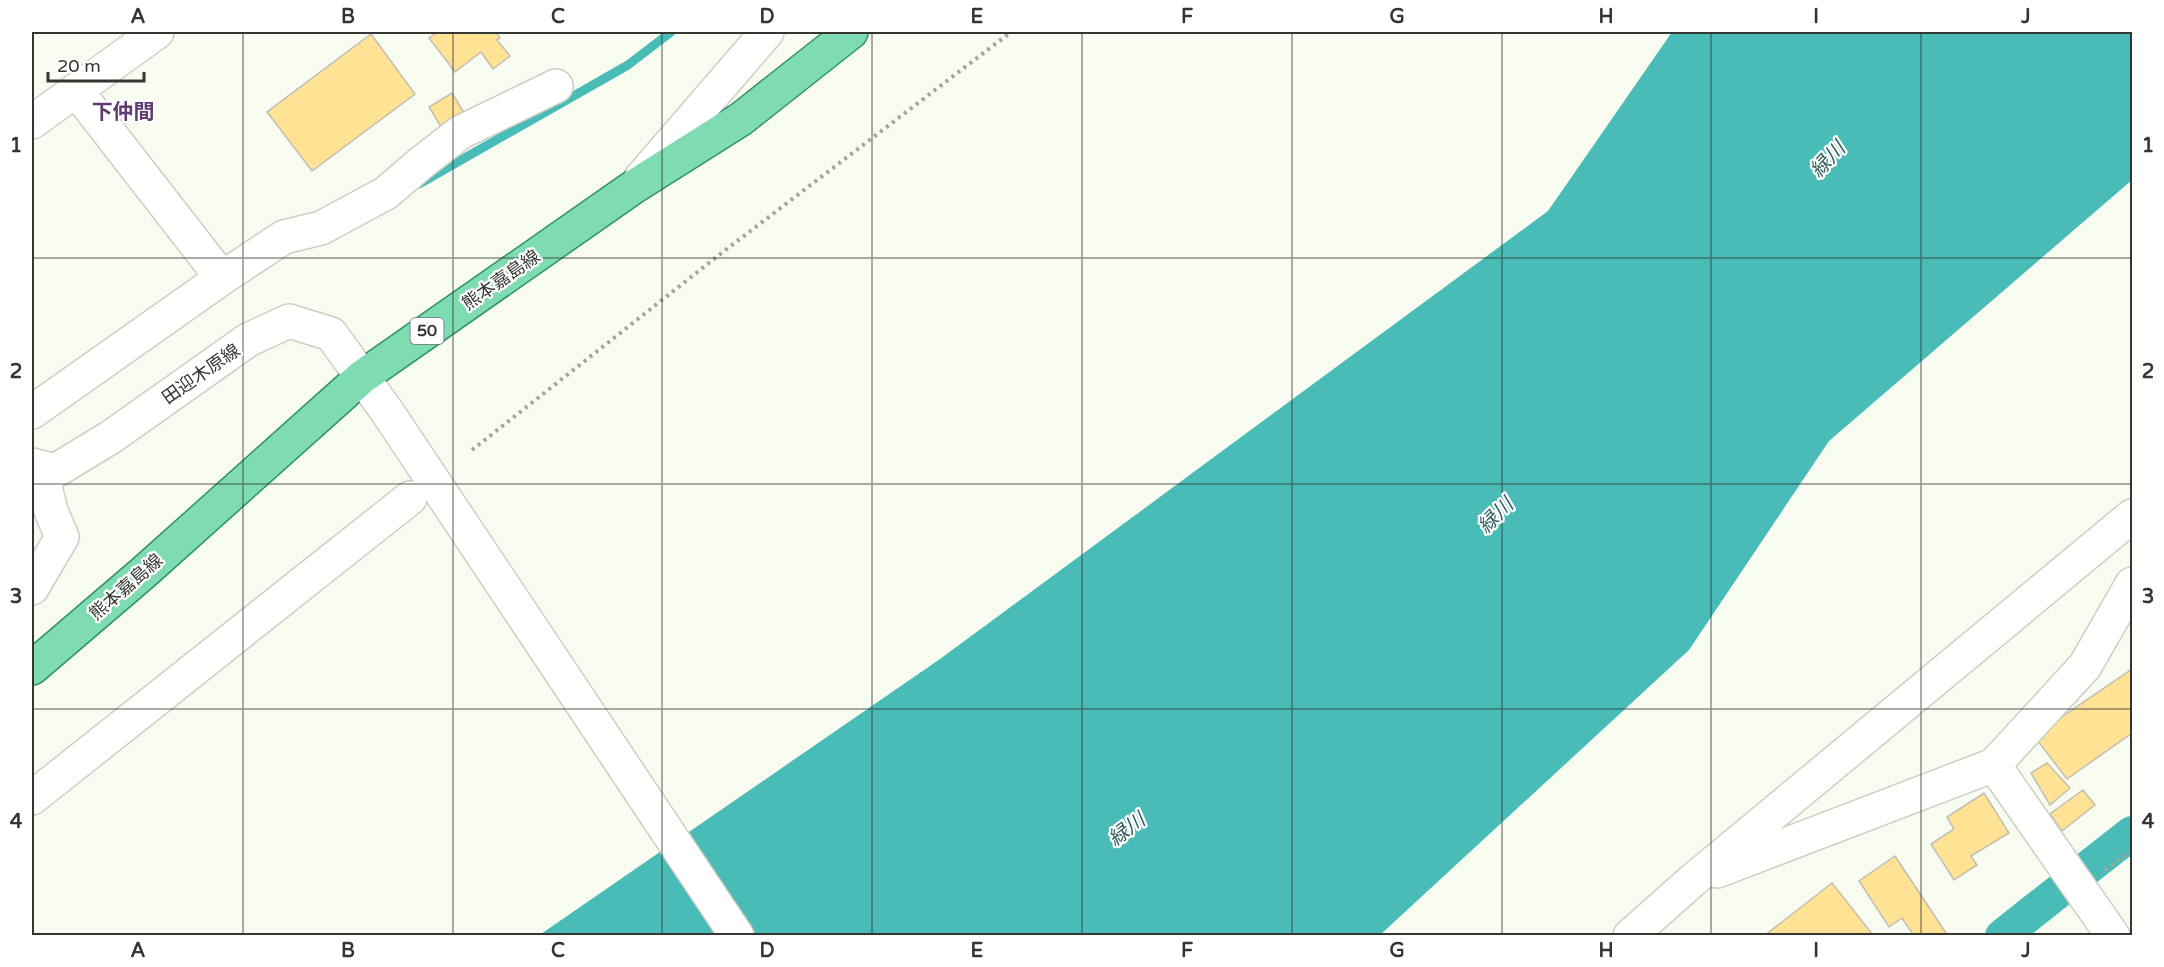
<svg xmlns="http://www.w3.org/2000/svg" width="2164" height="967" font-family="'Varela Round','Noto Sans JP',sans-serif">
<rect width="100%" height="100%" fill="#f8fcf0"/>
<path fill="#4abcb7" d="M1672,32H2132V180L1829,441L1689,650L1380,935L538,936L940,659L1548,211Z"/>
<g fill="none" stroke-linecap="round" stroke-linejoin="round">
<path stroke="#4abcb7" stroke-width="9" d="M419,184L628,65L671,32"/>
<path stroke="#4abcb7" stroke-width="34" d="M2081,873L2132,833
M2002,936L2059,891"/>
</g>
<path fill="#ffe294" stroke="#c1bdb2" stroke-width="1.5" d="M438,32H496L500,38L497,40L510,56L493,69L481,52L455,72L429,38Z
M371,34L415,94L312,171L267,112Z
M452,93L469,121L446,135L429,107Z
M2132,669V733L2067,779L2034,736Z
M2047,763L2070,788L2050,805L2031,773Z
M2083,790L2095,805L2062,831L2050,814Z
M1984,793L2009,833L1971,856L1977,865L1954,880L1931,844L1954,829L1947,817Z
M1895,856L1948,936H1914L1902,918L1889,927L1859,881Z
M1832,883L1873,935L1764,936Z"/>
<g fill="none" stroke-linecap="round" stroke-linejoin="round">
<g stroke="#cbd0c4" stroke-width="36">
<path id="street" d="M32,122L157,32
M641,178L767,32
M222,278L284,237L321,228L386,193L421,163L461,132L556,86
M32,412L222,278L76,90
M32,798L410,498
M1717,871L1994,765
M1630,936L1693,880L2132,516
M2113,936L1994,765L2085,666L2132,584"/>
</g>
<g stroke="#cbd0c4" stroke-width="36">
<path id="secondary" d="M32,465L55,471L111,437L248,340L289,321L331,334L386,410L737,936
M32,588L62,537L51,511L40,467"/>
</g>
<g stroke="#2e9262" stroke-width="36">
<path id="primary" d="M32,668L143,573L362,377L635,186L741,119L851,32"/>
</g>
<path stroke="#a1a49b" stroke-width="4" stroke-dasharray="3 4.5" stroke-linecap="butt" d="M472,450L719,255L1011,32
M2105,870L2132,850"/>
<use href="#street" stroke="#fff" stroke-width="33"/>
<use href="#secondary" stroke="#fff" stroke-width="33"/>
<use href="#primary" stroke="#7fdbb1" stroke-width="33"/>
</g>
<path fill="none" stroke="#343631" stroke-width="1.5" stroke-opacity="0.55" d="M243,32V936M453,32V936M662,32V936M872,32V936M1082,32V936M1292,32V936M1502,32V936M1711,32V936M1921,32V936M32,258H2132M32,484H2132M32,709H2132"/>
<g text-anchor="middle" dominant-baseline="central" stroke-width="4.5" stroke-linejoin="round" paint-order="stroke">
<rect fill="#fff" stroke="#71726f" stroke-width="1.5" x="410.5" y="318" width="33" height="26" rx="4.5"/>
<g font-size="16" font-weight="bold" fill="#343631">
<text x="427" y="331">50</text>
</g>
<g font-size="18" fill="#343631" stroke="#fff">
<text transform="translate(501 280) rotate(-35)">熊本嘉島線</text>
<text transform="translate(201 374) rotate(-35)">田迎木原線</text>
<text transform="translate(126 587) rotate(-41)">熊本嘉島線</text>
</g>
<g font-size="20" font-style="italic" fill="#2e5e5c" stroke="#fff">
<text transform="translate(1828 160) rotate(-47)">緑川</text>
<text transform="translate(1496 516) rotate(-45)">緑川</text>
<text transform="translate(1127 830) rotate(-37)">緑川</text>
</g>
<g font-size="21" font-weight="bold" fill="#623b73" stroke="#fff">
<text x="123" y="112">下仲間</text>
</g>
</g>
<rect width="2164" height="967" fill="none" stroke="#ffffff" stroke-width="66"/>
<path d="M48 72v9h96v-9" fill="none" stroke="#343631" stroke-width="3"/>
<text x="57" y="72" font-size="18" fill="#343631" stroke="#ffffff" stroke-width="4.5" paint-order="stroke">20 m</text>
<rect x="33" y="33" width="2098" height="901" fill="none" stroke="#343631" stroke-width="2"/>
<g font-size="20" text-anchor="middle" font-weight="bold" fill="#343631">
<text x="138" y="23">A</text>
<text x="348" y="23">B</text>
<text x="558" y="23">C</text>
<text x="767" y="23">D</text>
<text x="977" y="23">E</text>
<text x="1187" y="23">F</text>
<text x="1397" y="23">G</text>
<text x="1606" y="23">H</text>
<text x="1816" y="23">I</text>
<text x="2026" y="23">J</text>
<text x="16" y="152">1</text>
<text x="2148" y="152">1</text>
<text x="16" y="378">2</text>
<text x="2148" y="378">2</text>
<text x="16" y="603">3</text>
<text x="2148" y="603">3</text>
<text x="16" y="828">4</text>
<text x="2148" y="828">4</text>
<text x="138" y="957">A</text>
<text x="348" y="957">B</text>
<text x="558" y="957">C</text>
<text x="767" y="957">D</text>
<text x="977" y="957">E</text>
<text x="1187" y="957">F</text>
<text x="1397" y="957">G</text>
<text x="1606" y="957">H</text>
<text x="1816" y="957">I</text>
<text x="2026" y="957">J</text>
</g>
</svg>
